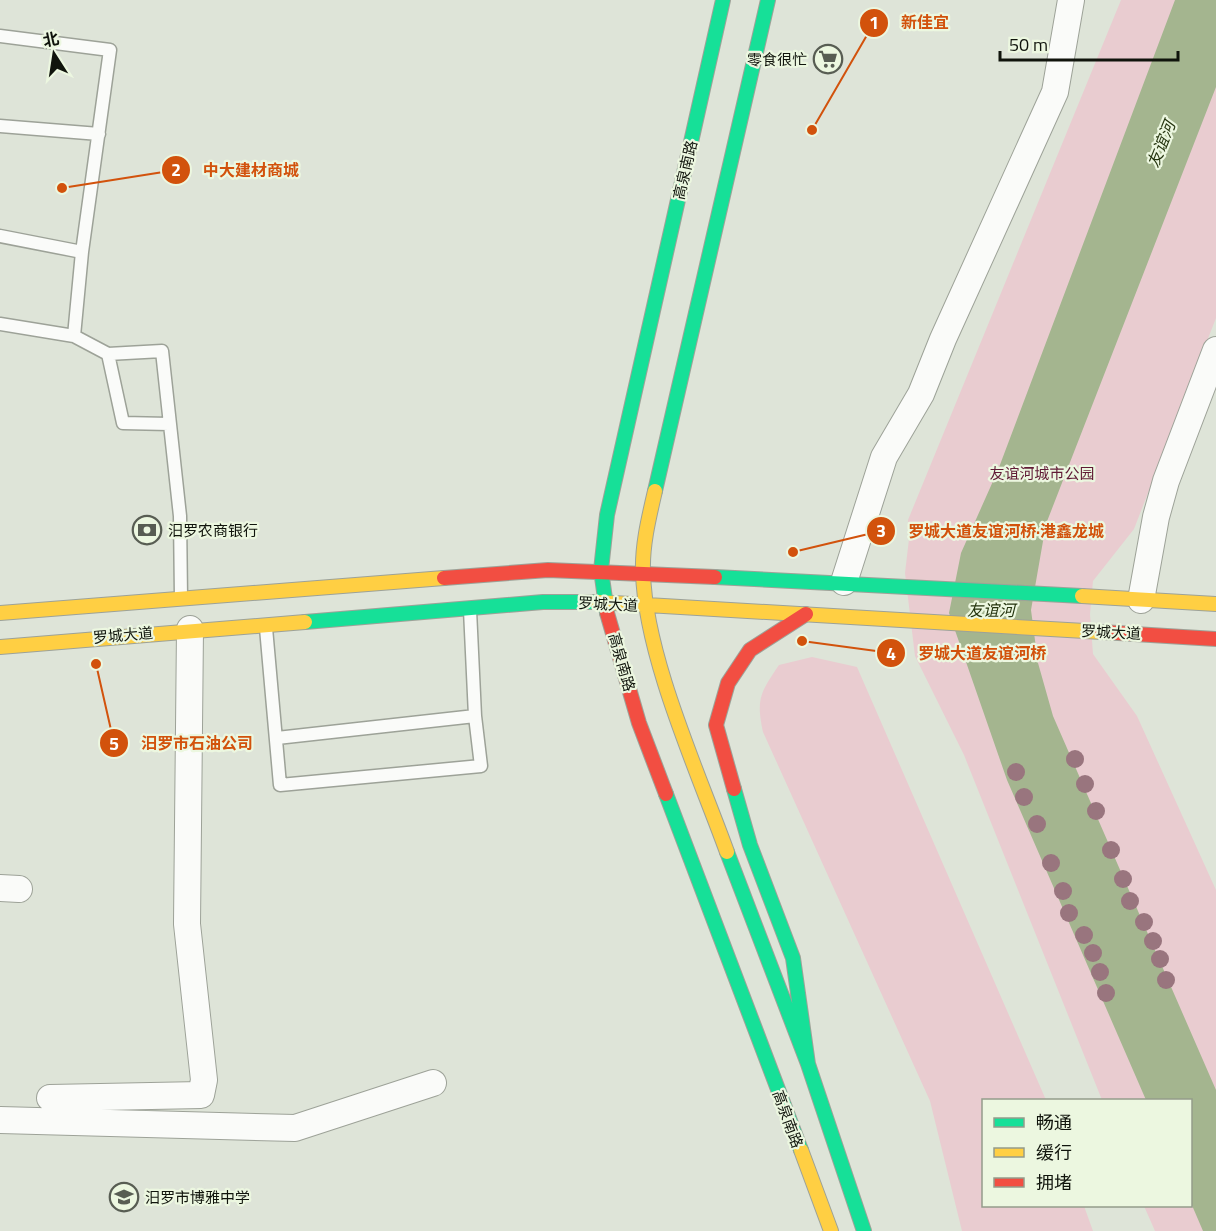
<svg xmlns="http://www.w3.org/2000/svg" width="1216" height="1231" font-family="'Titillium Web','Noto Sans SC',sans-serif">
<rect width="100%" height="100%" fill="#dee4d8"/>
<path fill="#e9ccd0" d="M1121,0H1216V318L1134,529L1093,581L1090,614L1093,654L1137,716L1216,890V1231H1155L1144,1206H1190V1100H1102L964,755L915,656L905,573L909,539L908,520Z
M812,657L857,667L1046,1100H984V1206H1084L1093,1231H962L930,1101L763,732C756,699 760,693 779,665Z"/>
<path fill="#a4b58f" d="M1175,0H1216V87L1046,524L1031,610L1038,663L1053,716L1216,1090V1231H1203L1191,1203L1190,1100H1146L1007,780L949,613L961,553L998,470Z"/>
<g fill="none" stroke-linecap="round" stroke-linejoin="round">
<g stroke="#9da298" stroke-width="15">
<path id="lane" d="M0,36L110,50L82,252L74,336
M0,126L99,134
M0,236L82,252
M0,324L74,336L108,354L162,351L180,516L181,598
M108,354L123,423L169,424
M266,628L280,785L481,766L475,716L470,610
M277,738L475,716"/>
</g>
<g stroke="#9da298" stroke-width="28">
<path id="street" d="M844,582L884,457L921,394L943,339L1055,92L1071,0
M1141,600L1156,517L1166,481L1216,350
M0,888L19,889
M50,1098L201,1095L204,1080L187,924L190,629
M0,1120L295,1128L433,1083"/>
</g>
<g stroke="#9da298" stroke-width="16">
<path id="fast" d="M655,491L768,0
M715,577L1082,596
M607,613L601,570L607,515L723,0
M305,622L543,602H597
M734,789L750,845L793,958L808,1064
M666,794L801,1150
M727,852L808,1064L864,1231"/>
</g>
<g stroke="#9da298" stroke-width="16">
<path id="slow" d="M655,491C649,517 642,545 643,572C645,656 698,772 727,852
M1082,596L1216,604
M597,602L1102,632
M0,613L444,578
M0,647L305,622
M801,1150L831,1231"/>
</g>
<g stroke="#9da298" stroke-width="16">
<path id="jam" d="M444,578L548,570L715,577
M607,613L639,723L666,794
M1102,632L1216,639
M734,789L716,725L728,683L750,650L806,614"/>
</g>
<use href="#lane" stroke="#fafbf9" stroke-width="12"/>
<use href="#street" stroke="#fafbf9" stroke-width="26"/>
<use href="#fast" stroke="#16e098" stroke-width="14"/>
<use href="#slow" stroke="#ffcf43" stroke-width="14"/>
<use href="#jam" stroke="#f24e42" stroke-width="14"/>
</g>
<g fill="#99757e">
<circle cx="1075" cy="759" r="9"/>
<circle cx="1016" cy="772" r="9"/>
<circle cx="1085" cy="784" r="9"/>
<circle cx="1024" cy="797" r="9"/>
<circle cx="1096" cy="811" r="9"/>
<circle cx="1037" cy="824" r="9"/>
<circle cx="1111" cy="850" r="9"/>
<circle cx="1051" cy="863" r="9"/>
<circle cx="1123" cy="879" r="9"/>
<circle cx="1063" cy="891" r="9"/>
<circle cx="1130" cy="901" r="9"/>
<circle cx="1069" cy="913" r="9"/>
<circle cx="1144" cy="922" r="9"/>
<circle cx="1084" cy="935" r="9"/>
<circle cx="1153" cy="941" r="9"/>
<circle cx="1093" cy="953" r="9"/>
<circle cx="1160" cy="959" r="9"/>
<circle cx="1100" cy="972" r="9"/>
<circle cx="1166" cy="980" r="9"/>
<circle cx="1106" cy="993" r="9"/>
</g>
<defs>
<g id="supermarket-ring" transform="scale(1.5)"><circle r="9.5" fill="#ecf7e0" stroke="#585d53" stroke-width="1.5"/><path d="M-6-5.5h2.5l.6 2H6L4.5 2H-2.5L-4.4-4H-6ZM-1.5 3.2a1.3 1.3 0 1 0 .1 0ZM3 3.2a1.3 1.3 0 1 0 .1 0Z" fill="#585d53"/></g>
<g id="bank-ring" transform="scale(1.5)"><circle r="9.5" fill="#ecf7e0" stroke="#585d53" stroke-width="1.5"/><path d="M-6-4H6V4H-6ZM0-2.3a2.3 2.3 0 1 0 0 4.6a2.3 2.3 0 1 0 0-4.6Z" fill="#585d53"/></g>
<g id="school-ring" transform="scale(1.5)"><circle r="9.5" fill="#ecf7e0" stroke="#585d53" stroke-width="1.5"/><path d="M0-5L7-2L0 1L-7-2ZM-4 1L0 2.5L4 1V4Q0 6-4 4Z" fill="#585d53"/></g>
</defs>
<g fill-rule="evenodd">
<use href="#supermarket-ring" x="828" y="59"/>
<use href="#bank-ring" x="147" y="530"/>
<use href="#school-ring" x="124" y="1197"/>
</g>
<g text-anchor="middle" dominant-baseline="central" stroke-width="4.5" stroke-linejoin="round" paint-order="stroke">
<g font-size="15" fill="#10140c" stroke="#ecf7e0" text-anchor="start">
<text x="807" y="59" text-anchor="end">零食很忙</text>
<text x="168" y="530">汨罗农商银行</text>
<text x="145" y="1197">汨罗市博雅中学</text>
</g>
<g font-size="15" fill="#10140c" stroke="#ecf7e0">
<text transform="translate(685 170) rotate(-77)">高泉南路</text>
<text transform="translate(608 604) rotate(3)">罗城大道</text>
<text transform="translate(1111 632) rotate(3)">罗城大道</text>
<text transform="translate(123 635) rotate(-5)">罗城大道</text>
<text transform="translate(622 662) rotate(74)">高泉南路</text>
<text transform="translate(788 1119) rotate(70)">高泉南路</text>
</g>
<g font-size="15" fill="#601a35" stroke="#ecf7e0">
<text x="1042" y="473">友谊河城市公园</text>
</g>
<g font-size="16" font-style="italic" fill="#24340e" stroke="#ecf7e0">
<text transform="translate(1161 144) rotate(-68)">友谊河</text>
<text x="991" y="610">友谊河</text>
</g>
</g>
<path fill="none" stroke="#d2520c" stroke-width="2" d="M812 130L874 23M62 188L176 170M793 552L881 531M802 641L891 653M96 664L114 743"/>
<g fill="#d2520c" stroke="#ecf7e0" stroke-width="2">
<circle cx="812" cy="130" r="6"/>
<circle cx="62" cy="188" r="6"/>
<circle cx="793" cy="552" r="6"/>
<circle cx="802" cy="641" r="6"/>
<circle cx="96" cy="664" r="6"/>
<circle cx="874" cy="23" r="15"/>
<circle cx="176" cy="170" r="15"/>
<circle cx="881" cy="531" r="15"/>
<circle cx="891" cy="653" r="15"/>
<circle cx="114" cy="743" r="15"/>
</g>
<g font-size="18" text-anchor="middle" font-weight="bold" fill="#fff">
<text x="874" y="29">1</text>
<text x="176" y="176">2</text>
<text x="881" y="537">3</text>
<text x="891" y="660">4</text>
<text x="114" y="750">5</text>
</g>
<g font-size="16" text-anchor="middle" font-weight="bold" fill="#d2520c" stroke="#ecf7e0" stroke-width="4.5" stroke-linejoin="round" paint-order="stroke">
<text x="925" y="28">新佳宜</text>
<text x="251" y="176">中大建材商城</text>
<text x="1006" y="537">罗城大道友谊河桥·港鑫龙城</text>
<text x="982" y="659">罗城大道友谊河桥</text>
<text x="197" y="749">汨罗市石油公司</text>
</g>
<rect x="982" y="1099" width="210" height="108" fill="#ecf7e0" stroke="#949c8b" stroke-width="1.5"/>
<rect x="994" y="1118" width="30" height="9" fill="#16e098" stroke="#949c8b" stroke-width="1.5"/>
<text x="1036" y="1129" font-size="18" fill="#10140c">畅通</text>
<rect x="994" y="1148" width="30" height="9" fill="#ffcf43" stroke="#949c8b" stroke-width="1.5"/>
<text x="1036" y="1159" font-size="18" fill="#10140c">缓行</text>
<rect x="994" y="1178" width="30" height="9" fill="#f24e42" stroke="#949c8b" stroke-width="1.5"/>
<text x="1036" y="1189" font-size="18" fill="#10140c">拥堵</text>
<g transform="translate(54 54) rotate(348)" stroke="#ecf7e0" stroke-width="4.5" paint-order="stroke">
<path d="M0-4.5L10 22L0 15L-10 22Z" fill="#10140c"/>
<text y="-9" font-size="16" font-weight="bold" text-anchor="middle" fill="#10140c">北</text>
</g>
<path d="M1000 51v9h178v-9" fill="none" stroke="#10140c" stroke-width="3"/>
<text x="1009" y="51" font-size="18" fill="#10140c" stroke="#ecf7e0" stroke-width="4.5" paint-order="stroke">50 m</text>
</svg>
